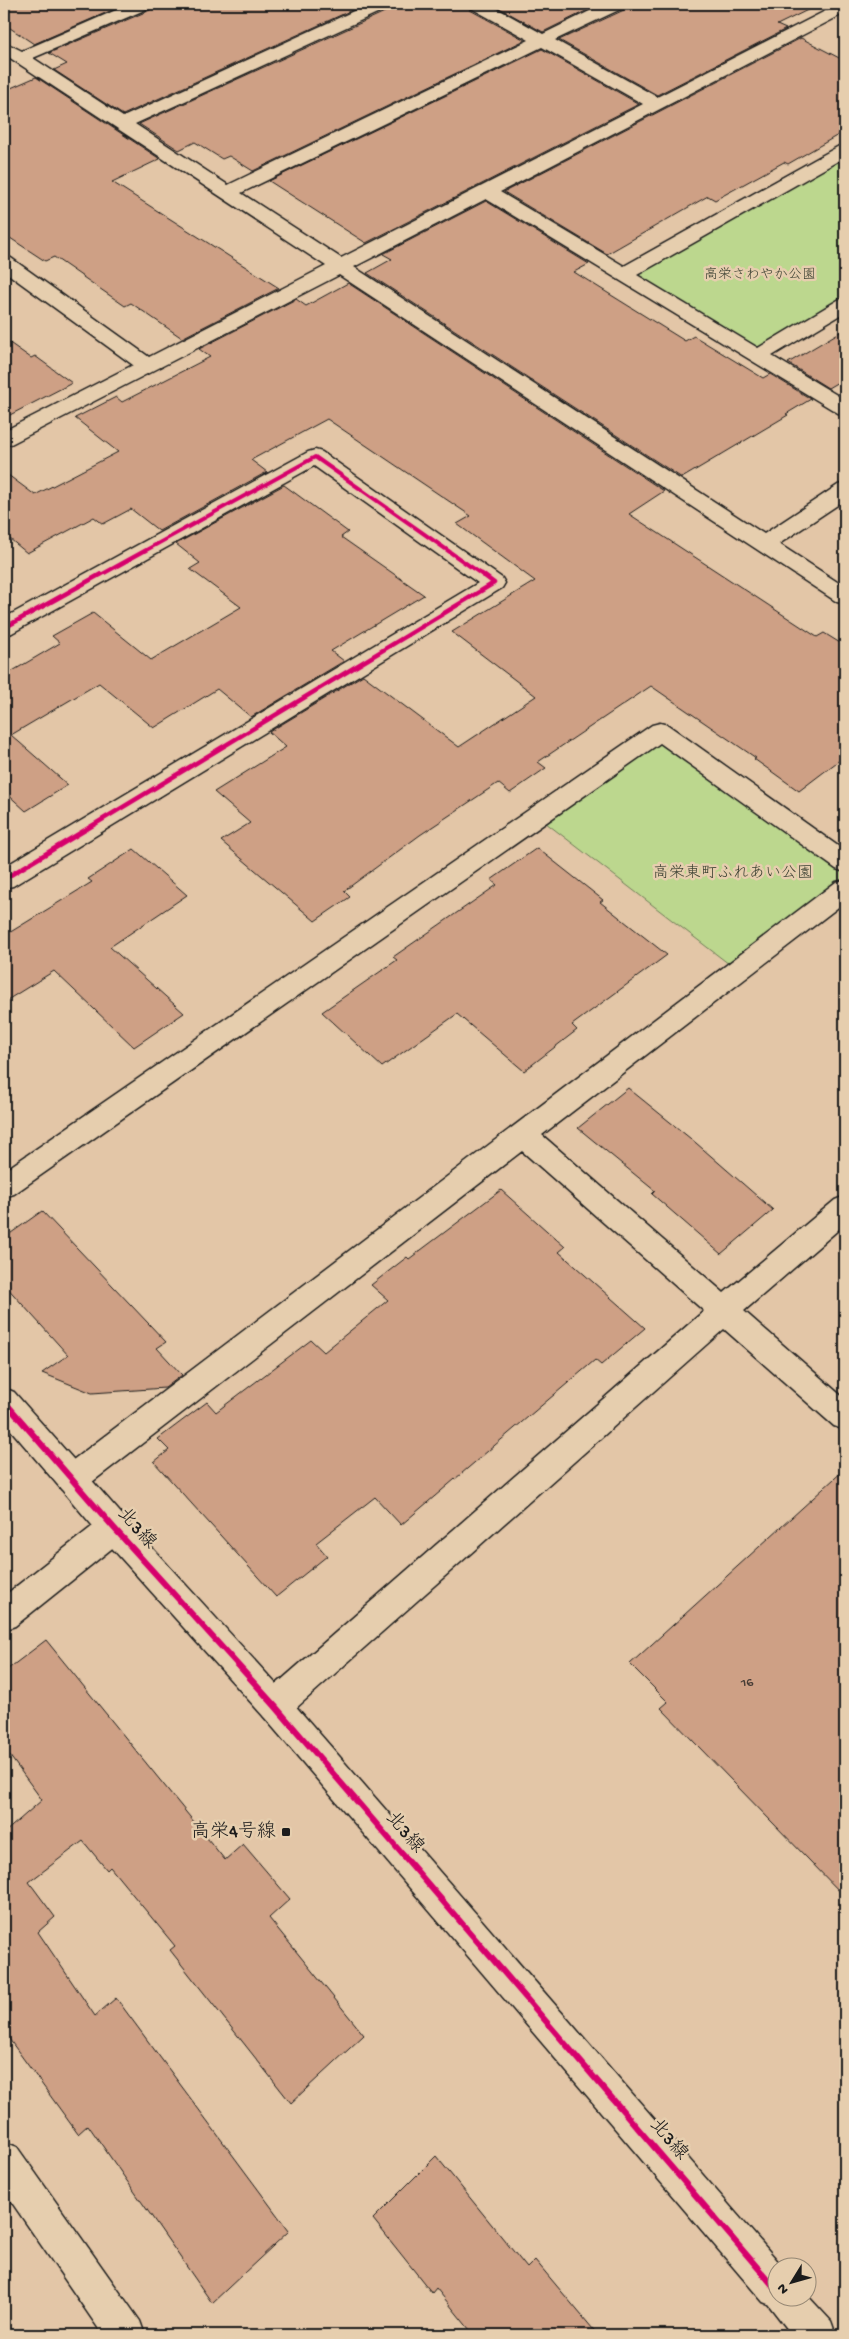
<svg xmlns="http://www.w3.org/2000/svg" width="849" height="2339" font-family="'Gochi Hand','Klee One',sans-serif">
<rect width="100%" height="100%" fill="#e3c6a7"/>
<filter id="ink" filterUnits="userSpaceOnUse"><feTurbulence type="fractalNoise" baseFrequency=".02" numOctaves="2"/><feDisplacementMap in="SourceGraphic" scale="10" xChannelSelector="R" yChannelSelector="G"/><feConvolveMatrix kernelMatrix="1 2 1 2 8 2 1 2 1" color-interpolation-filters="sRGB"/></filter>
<g filter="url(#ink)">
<path fill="#bcd78e" stroke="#6c7a55" d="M845,150V304L758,356L624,274Z
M660,731L845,863V889L738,971L537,816Z"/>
<path fill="#cea085" stroke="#1c1c1c" d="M4,4H126L34,44L4,24Z
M153,4H365L123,115L54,70L67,64L49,53L150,10Z
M392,4H467L470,10L525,40L253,171L229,156L222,159L195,142L179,150L139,124L389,10Z
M492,4H600L543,32Z
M627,4H820L777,25L786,29L657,95L559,40L624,10Z
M801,38L845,61V131L788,164L784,162L715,200L708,196L607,254L504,192Z
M542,49L639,104L366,243L269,181Z
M36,77L160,159L112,182L279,288L182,338L131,303L125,306L54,257L45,261L4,234V91Z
M486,201L589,264L574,272L685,341L694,336L763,378L770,374L811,399L786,414L788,415L682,478L367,273L392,259L383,254Z
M348,283L664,491L629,514L817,637L824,633L845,646V756L799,791L754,759L756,758L651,686L538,762L546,768L510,793L498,783L420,835L344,891L350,897L315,921L221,841L250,823L214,792L286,747L269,732L363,675L459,747L536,696L452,632L535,581L457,524L471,516L327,419L251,460L267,472L159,531L131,509L103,524L94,517L27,553L4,534V472L35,495L118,452L75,418L116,397L122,402L210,357L199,349L296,299L306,306Z
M845,329V378L828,388L788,363Z
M4,339L31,358L35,356L72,383L4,418Z
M284,485L348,532L341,537L424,595L331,651L344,661L251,717L217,689L154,728L99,683L11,735L68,785L26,811L4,791V676L60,643L52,636L93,613L151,660L241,607L190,569L200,563L176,544Z
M537,848L603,900L600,902L667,955L572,1025L577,1030L524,1071L457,1014L382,1067L322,1012L397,960L393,957L497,885L491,880Z
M134,849L187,895L110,947L184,1013L134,1047L54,971L4,1002V936L92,882L88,879Z
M628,1088L696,1143L773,1210L721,1254L652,1194L655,1191L578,1128Z
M501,1190L565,1247L559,1252L645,1328L601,1365L595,1360L401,1525L375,1497L316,1543L327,1556L276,1597L154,1462L169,1450L158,1439L207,1402L216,1412L311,1340L324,1352L388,1300L371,1285L407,1257L409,1259Z
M42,1211L166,1342L157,1348L182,1375L165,1388L92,1393L42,1373L68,1355L4,1284V1238Z
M845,1469V1897L661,1708L668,1702L630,1664Z
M46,1640L225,1860L243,1844L290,1899L269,1918L364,2035L291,2103L170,1950L175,1946L110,1867L107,1870L83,1841L29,1882L55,1917L38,1932L95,2016L116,1998L289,2231L212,2303L88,2125L78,2134L4,2032V1833L42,1800L4,1748V1672Z
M436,2156L527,2268L535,2260L598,2335H474L436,2288L432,2293L373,2219Z"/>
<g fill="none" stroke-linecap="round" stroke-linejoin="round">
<g stroke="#1c1c1c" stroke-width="3">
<path id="street" d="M130,4H151L149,8L33,58L123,117L369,4H390L388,8L135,124L228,185L529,40L471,8L469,4H489L543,34L604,4H625L623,8L555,40L657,97L839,4H845V13L500,192L624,266L839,146L845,145V157L637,275L758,348L838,300L845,298V312L772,356L845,400V415L838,413L486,199L354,267L764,534L838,485L845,483V500L779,544L845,587V604L837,602L339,275L11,444L4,445V431L133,365L4,271V256L11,258L149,357L326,266L4,54V42L22,51ZM542,47L643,104L341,258L241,193Z
M315,450L322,452L502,578L505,583L502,588L13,886L4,888V867L478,583L314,466L12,633L4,636V618L308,452Z
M660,723L668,725L845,851V872L836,869L660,743L14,1194L4,1197V1171L652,725Z
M845,880V902L542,1135L724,1293L835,1200L845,1196V1224L744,1311L845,1399V1430L834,1426L724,1329L286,1717L275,1722L264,1717L259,1706L264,1695L704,1311L522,1151L83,1489L72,1493L61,1489L57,1479L61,1469L836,882Z
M114,1514L125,1518L129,1528L125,1538L15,1626L4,1630V1596L103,1518Z
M4,2142L17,2147L140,2321L145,2335H103L4,2191Z"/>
</g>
<g stroke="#1c1c1c" stroke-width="3">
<path id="secondary" d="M4,1388L14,1392L125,1518L286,1695L782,2266H776V2296H806V2294L831,2321L836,2335H792L768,2304L763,2302L264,1717L103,1538L4,1422Z"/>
</g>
<use href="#street" fill="#e6ceae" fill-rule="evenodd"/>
<use href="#secondary" fill="#e6ceae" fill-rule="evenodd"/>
<g stroke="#e6ceae" stroke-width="5.5">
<path id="cycleway-far2" d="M99,576L315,457L484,576"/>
</g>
<g stroke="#e6ceae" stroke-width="8">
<path id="cycleway-far1" d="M4,628L101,574
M4,879L494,583L482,574"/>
</g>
<g stroke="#e6ceae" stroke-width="9">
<path id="cycleway" d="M4,1401L114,1528L275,1706L776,2289"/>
</g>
<use href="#cycleway-far2" stroke="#d6006c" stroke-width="4"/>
<use href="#cycleway-far1" stroke="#d6006c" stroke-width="4.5"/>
<use href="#cycleway" stroke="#d6006c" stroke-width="6"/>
</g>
</g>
<rect fill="#1c1c1c" stroke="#e6ceae" stroke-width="2" x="281" y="1827" width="10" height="10" rx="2.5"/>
<g text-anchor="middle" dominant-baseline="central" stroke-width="5" stroke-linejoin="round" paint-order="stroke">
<g font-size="14" fill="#3c4133" stroke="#e6ceae">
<text x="760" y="275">高栄さわやか公園</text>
</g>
<g font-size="14" fill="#483d36">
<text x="747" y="1683">16</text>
</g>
<g font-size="16" fill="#3c4133" stroke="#e6ceae">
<text x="733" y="874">高栄東町ふれあい公園</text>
</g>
<g font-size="19" fill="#1c1c1c" stroke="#e6ceae">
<text transform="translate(136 1529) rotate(48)">北3線</text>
<text transform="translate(404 1833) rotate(49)">北3線</text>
<text transform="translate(668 2140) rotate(49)">北3線</text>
</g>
<g font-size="19" fill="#1c1c1c" stroke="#e6ceae" text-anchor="end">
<text x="276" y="1832">高栄4号線</text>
</g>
</g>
<rect width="849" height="2339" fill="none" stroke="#e6ceae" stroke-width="20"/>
<rect x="10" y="10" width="829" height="2319" fill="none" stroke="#1c1c1c" stroke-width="2" filter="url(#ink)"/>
<g transform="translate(792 2282) rotate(233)"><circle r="24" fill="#e6ceae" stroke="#958774"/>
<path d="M0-4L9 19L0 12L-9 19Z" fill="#1c1c1c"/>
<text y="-8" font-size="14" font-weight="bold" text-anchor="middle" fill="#1c1c1c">N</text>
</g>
</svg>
